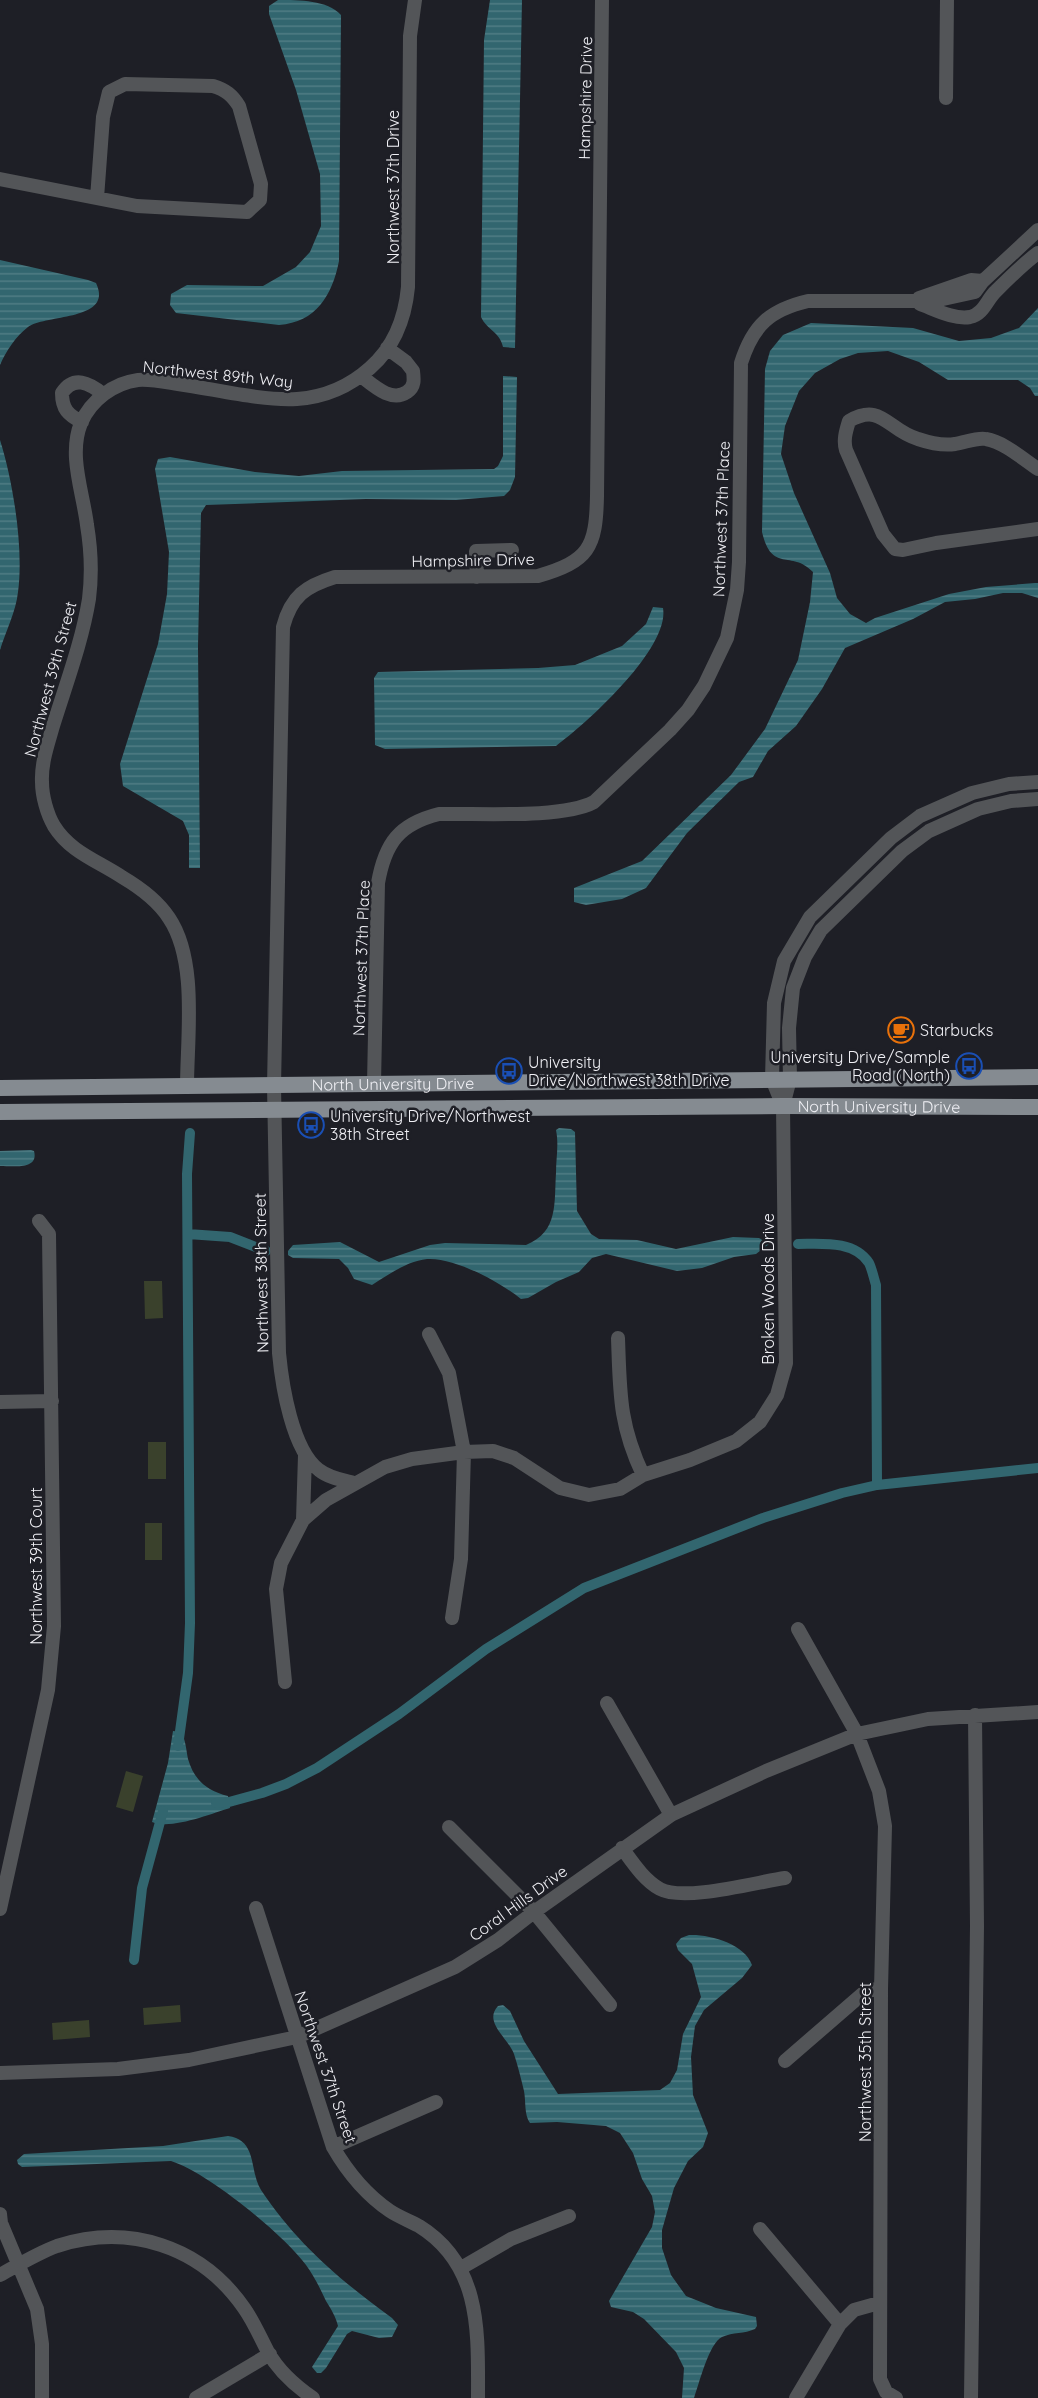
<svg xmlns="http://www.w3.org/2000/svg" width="1038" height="2398" font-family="Quicksand,sans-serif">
<defs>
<pattern id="water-rules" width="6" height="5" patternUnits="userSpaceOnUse" patternTransform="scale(1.5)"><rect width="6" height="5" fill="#32666f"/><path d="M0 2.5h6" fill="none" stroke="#507c84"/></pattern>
</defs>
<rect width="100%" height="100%" fill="#1e1f26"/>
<path fill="#3a412c" d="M144,1281H162L163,1318L145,1319Z
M148,1442H166V1479H148Z
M145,1523H162V1560H145Z
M126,1771L143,1776L133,1812L116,1807Z
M180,2005L181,2022L144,2025L143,2008Z
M89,2020L90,2037L53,2040L52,2023Z"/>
<path fill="url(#water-rules)" d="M278,0C300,0 327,0 341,15L339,261C332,296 316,322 279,325L176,313L170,305L171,294L187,285L263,286L296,267L310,252L321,226L320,174L296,90L269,14V6Z
M490,0H522L515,348L503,347C500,332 487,330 481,317L484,40Z
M0,260L88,280L96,283C114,321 47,314 28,327C16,336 6,351 0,365Z
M1038,308V396H1035L1030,388L1018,380H948L919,362L888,351L858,353L840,359L815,373L799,391L785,426L781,454L794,493L830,573L837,598L850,614L866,623L875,618L949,594L986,587L1035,583H1038V598L1022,593H1003L975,599L945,602L913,619L845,648L822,689L796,726L768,751L753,777L739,782L687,833L646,888L622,899L586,905L574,902V888L642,861L731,775L765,729L798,660L810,602L813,572C791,549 772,574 762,532L765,369L770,351L783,335L811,323L913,328L959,341L991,338L1019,328Z
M503,376L517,377L515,477L510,490L504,496L456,500L366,499L206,505L201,513L198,646L200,868H189V835L183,821L123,786L120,764L158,644L167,594L169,552L155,469L158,459L170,457L255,472L299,476L342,471L494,469L498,466L503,456Z
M0,440C13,481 24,549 18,592C16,611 6,631 0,650Z
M653,607L663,608C670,648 587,723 556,746L385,749L375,745L374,678L378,672L538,668L575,665L622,646L646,624Z
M559,1128L571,1129L575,1132L577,1211L591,1234L599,1239L637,1240L676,1249L733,1237L759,1238L769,1244L756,1254L734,1257L702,1268L677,1271L606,1254L592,1258L579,1272L556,1282L528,1298L521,1299C500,1282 454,1257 427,1259C407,1261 388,1275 372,1285L354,1279L348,1268L339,1259L293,1258L288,1255V1251L293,1245L340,1242L379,1262L430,1245L445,1243L526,1245C559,1232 554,1202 556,1173C556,1158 559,1145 556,1130Z
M31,1150L34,1151C39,1170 13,1166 0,1166V1151Z
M173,1731L181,1732C186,1741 186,1749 188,1759C194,1780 207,1791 228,1796L230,1808C210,1814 171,1830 152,1822L168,1763Z
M689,1935C710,1934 745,1944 752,1965L742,1978L704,2010L695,2026L691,2057L693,2095L708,2133L703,2147L688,2161L674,2188L662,2230V2248L671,2275L686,2296L716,2308L756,2317L757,2326L755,2329C744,2334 733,2332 722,2337C709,2343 699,2384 694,2398H682L684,2368L676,2352L644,2319L633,2312L611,2307L609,2301L652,2227L655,2212L652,2196L642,2179L633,2153L620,2133L606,2126L557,2122L530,2123C524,2115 526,2101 524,2091C521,2079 518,2066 514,2054C508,2038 483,2022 498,2006L503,2005L510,2011L524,2041L558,2094L660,2090L670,2083L677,2070L683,2034L701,1997L692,1964L678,1950L676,1944L681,1938Z
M228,2136C258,2140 249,2171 261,2190C298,2245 340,2280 392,2318L398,2325L392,2337L379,2338L352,2331L347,2334L326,2368L321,2373H317L312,2367L338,2326C336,2317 331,2309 326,2301C320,2288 314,2276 306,2265C283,2234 207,2172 171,2161L22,2167L18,2164L17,2160L24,2154L163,2146Z"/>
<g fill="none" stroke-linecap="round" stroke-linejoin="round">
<path stroke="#32666f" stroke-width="10" d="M188,1234L230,1237L266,1251
M798,1244C821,1244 854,1240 869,1263C872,1269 874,1279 876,1285L877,1485
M178,1746L188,1673L190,1623L187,1174L190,1133
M216,1803L229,1802L262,1793L286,1784L317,1768L399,1714L486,1649L584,1588L763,1518L842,1493L877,1485L1038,1468
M134,1960L142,1888L163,1811"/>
<path stroke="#535558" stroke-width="14" d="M946,98L947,0
M0,179L137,206L247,212L260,200L261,184L239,106C232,95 226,90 213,86L125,84L109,92L103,117L97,198
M919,298L971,280L983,281
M920,304C934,309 954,320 970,317C984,314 987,299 996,291C1009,278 1023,264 1038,253
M361,376C373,385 391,403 407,392C415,387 414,379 413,371L406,362L387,348
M82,422C68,415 62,409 62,393C74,375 89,383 103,394
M1038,469C1023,459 1004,442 986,439C977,437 964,443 955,444C943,446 930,443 918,439C887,430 882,402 849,421C846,431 843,440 846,450L883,534L895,549L903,550L936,543L1038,529
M477,577L476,551L512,550
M374,1084L378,883C385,843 399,824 439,814C477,813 563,819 594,802L670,730L688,710L704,686L727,638L737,590L739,562L741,363C753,325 770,310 808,301H934L975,292L983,281L1038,230
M187,1087C187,1037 198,961 169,918C158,901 139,887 122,877C98,861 70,852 54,826C47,814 42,796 42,782C41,763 48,744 53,726C66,684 82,642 89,599C92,575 91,549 87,525C83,492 68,455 81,423C91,400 114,383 138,380C151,379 165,382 178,384C215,389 260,401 297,399C325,397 350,386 370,368C394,347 405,319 408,287L410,36L415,0
M783,1106L772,1079L774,1003L784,961L810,917L891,838L920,816L972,793L1009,784L1038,782
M429,1334L449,1373L464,1452L461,1559L452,1618
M618,1338C620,1393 619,1424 643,1475
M0,1402L52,1401
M354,1483C342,1480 329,1478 319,1470C292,1450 282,1385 279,1353L274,1086L283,627C291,596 306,586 335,577L538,576C589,561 596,548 597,496L602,0
M303,1520L326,1500L385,1467L412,1459L464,1452L493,1451L514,1458L560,1488L589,1495L620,1489L643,1475L690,1460L736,1441L760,1422L777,1395L786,1363L783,1106L790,1079L789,1028L793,988L805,957L821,930L902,851L929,831L978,809L1011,801L1038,799
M798,1629L857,1734L879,1791L885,1826L881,1989L880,2379L886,2392L896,2398
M285,1682L276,1589L281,1563L303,1520L305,1455
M607,1703L671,1815
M449,1827L534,1912L610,2005
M622,1848C633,1863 644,1880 660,1889C684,1902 757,1882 785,1878
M256,1908L333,2147C348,2173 365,2194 390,2211C399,2217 410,2221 419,2226C482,2265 478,2333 478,2398
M0,1909L48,1690L54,1626L49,1234L39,1221
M785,2061L867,1990L881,1989
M0,2073L118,2069L189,2060L297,2037L455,1967L498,1940L534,1912L671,1815L766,1771L857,1734L928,1719L1038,1712
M333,2147L436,2102
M0,2214L1,2223L37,2309L42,2344V2398
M760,2229L840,2324
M461,2268L511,2239L569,2216
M0,2275C18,2265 38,2253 57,2246C129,2223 201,2246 244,2308C254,2322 260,2337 268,2352C278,2370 297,2387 313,2398
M196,2398L270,2354
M796,2398L840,2324L854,2310L879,2303
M971,2398L977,1926L975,1715"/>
<g stroke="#858b91" stroke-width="16">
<path id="s1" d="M0,1088L1038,1077"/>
<path id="s2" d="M0,1112L783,1106L1038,1107"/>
</g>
</g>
<defs>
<g id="cafe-ring" transform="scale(1.35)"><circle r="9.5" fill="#1e1f26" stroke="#e8710a" stroke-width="1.5"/><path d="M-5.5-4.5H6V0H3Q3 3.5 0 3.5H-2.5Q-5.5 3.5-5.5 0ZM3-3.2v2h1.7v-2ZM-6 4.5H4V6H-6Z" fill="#e8710a"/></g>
<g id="bus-ring" transform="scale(1.35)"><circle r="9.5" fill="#1e1f26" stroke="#1a4fb4" stroke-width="1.5"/><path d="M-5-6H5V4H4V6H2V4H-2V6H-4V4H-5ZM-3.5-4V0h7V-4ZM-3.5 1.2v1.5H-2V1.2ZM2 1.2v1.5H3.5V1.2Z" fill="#1a4fb4"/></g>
</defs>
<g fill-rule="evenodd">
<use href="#cafe-ring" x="901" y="1030"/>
<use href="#bus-ring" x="969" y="1066"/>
<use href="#bus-ring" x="509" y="1071"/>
<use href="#bus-ring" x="311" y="1125"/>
</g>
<g text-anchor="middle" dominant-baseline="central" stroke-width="5" stroke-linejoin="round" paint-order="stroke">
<g font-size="16" fill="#f0f0f5" stroke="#1e1f26">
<text transform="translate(585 98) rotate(-89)">Hampshire Drive</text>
<text transform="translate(393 187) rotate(-90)">Northwest 37th Drive</text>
<text transform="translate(218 374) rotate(6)">Northwest 89th Way</text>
<text transform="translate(721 519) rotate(-88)">Northwest 37th Place</text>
<text transform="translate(473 560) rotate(-1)">Hampshire Drive</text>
<text transform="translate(50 679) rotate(-75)">Northwest 39th Street</text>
<text transform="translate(361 958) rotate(-88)">Northwest 37th Place</text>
<text stroke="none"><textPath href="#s1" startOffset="393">North University Drive</textPath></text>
<text stroke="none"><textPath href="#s2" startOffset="879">North University Drive</textPath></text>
<text transform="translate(261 1273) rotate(-91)">Northwest 38th Street</text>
<text transform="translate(768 1289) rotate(-90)">Broken Woods Drive</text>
<text transform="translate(36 1566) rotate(-90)">Northwest 39th Court</text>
<text transform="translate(518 1903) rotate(-36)">Coral Hills Drive</text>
<text transform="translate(865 2062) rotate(-90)">Northwest 35th Street</text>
<text transform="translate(326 2067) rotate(71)">Northwest 37th Street</text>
</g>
<g font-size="16" fill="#f0f0f5" stroke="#1e1f26" text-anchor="start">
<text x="920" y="1030">Starbucks</text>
<text x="950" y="1057" text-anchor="end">University Drive/Sample<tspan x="950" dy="18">Road (North)</tspan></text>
<text x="528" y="1062">University<tspan x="528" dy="18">Drive/Northwest 38th Drive</tspan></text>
<text x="330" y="1116">University Drive/Northwest<tspan x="330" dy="18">38th Street</tspan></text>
</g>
</g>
</svg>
